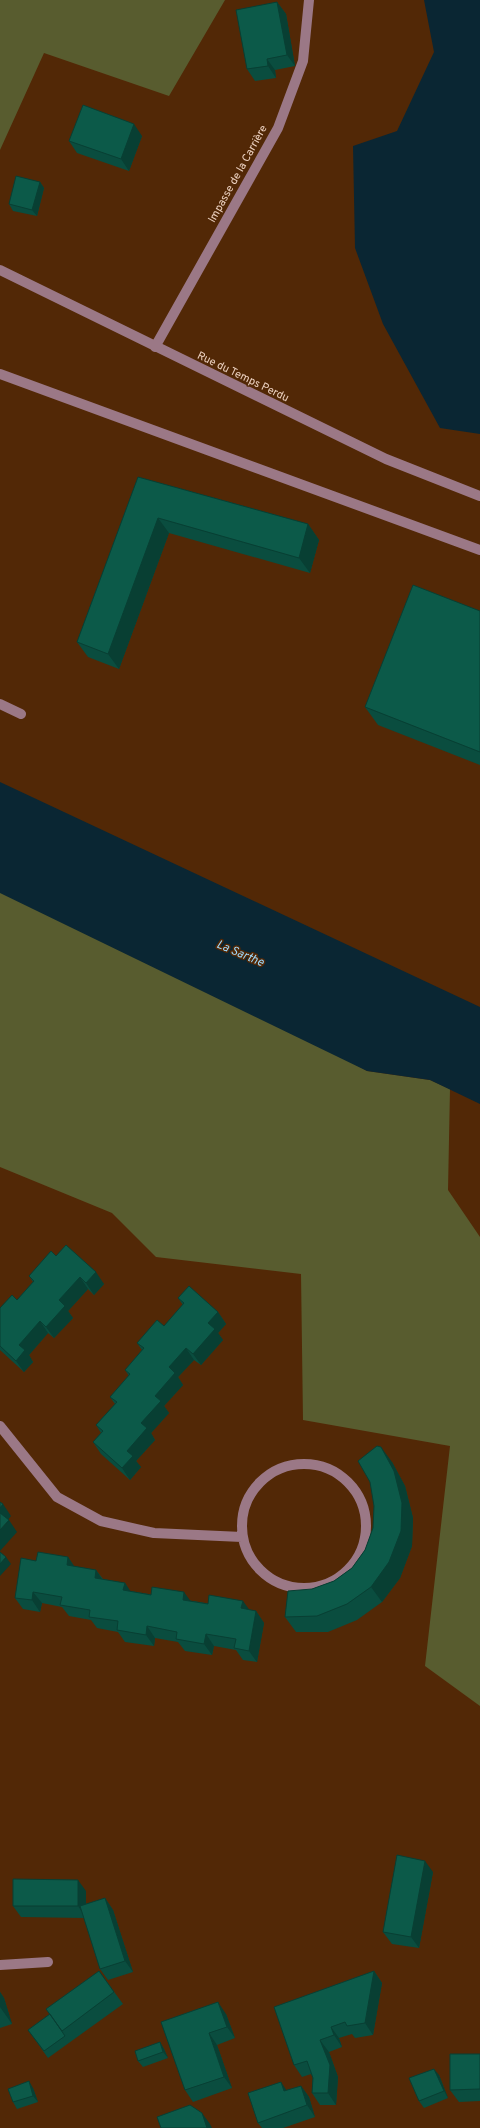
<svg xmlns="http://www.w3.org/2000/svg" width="480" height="2128" font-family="Overpass,sans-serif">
<rect width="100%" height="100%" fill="#522806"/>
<path fill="#585c2f" d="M0,0H225L169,96L44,53L0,150Z
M0,863L367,1071L430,1080L450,1089L448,1190L480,1237V1706L425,1666L450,1446L303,1420L301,1274L156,1257L112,1213L0,1167Z"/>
<path fill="#0a2633" d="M424,0H480V434L440,428L383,324L355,248L353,146L397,131L434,52Z
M0,782L480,1007V1104L430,1080L367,1071L0,893Z"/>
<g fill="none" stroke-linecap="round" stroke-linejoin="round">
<path stroke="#9b7886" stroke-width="10" d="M0,270L386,459L480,496
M155,347L278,128L303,61L309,0
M0,374L480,550
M0,704L21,714
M0,1426L57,1497L101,1521L154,1533L242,1537
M242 1526a62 62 0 1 1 124 0a62 62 0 1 1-124 0Z
M0,1965L48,1962"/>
</g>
<path fill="#0a4d3f" d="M277,2L286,14L295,66L275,70L276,78L255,81L247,69Z
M142,136L129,171L77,153L69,141Z
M40,182L44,188L37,216L13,211L9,204Z
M138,477L308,524L319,540L310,573L169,533L119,669L88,657L77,642Z
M480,611V765L378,725L365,707Z
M56,1256L104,1284L94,1295L88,1289L68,1311L73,1318L54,1338L48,1333L29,1355L33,1362L24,1372L0,1350V1308L17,1300L33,1282L29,1276Z
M178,1298L218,1312L226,1324L218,1333L223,1340L201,1365L194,1360L178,1377L183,1385L164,1406L169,1413L151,1433L155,1440L136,1461L141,1467L130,1480L101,1454L93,1442L101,1433L96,1425L115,1404L110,1397L129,1376L125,1370L142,1350L137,1343L164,1326L183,1305Z
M392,1462L405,1486L413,1518L412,1546L400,1578L382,1602L357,1620L328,1632H296L285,1617L312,1589L334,1581L352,1568L365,1550L373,1528Z
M68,1557L74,1566L96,1570L103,1579L125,1583L130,1591L256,1611L264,1623L257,1662L243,1660L236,1650L214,1646L212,1655L185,1651L178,1642L155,1638L154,1646L125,1642L118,1632L97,1628L91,1620L69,1616L62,1607L42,1603L40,1612L23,1609L15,1598L36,1561Z
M433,1872L419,1948L392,1944L383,1932Z
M86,1891V1904L105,1898L113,1910L133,1972L108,1980L100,1969L84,1918L21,1917L13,1906Z
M99,1971L123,2004L48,2058L28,2030L50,2014Z
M374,1971L382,1983L373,2035L355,2038L352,2034L339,2038L342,2047L329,2052L338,2077L336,2105H320L312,2093L313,2078L311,2074L302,2077L294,2065Z
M0,1992L4,1998L12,2024L0,2028Z
M226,2014L235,2038L217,2045L232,2088L193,2102L185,2090L161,2022Z
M160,2042L164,2049L168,2058L143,2067L138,2061Z
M480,2054V2101L459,2102L450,2090Z
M439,2075L448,2098L424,2108L419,2101Z
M301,2086L309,2097L315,2117L283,2128H262L258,2123L287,2090Z
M33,2088L38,2102L17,2109L13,2102Z"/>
<path fill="#083f33" d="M277,2L286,14L295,66L287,55Z
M267,59L275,70L276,78L268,66Z
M134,124L142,136L129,171L121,159Z
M40,182L44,188L37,216L32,210Z
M158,518L169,533L119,669L108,654Z
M308,524L319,540L310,573L299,558Z
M96,1272L104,1284L94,1295L86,1283Z
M80,1277L88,1289L68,1311L73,1318L54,1338L46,1327L59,1300Z
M218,1312L226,1324L218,1333L223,1340L201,1365L193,1354L208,1323Z
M40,1321L48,1333L29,1355L33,1362L24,1372L16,1361L19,1345Z
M186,1348L194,1360L178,1377L183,1385L164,1406L169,1413L151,1433L155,1440L136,1461L141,1467L130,1480L122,1468L127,1451L169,1367Z
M381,1447L392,1462L405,1486L413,1518L412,1546L400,1578L382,1602L371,1587Z
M3,1504L11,1516L6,1522L0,1514V1508Z
M9,1520L17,1532L0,1551V1530Z
M6,1557L11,1564L0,1576V1564Z
M68,1557L76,1569L67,1565Z
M96,1570L104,1582L95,1578Z
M125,1583L133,1595L123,1590Z
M33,1592L42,1603L40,1612L32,1600Z
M184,1592L192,1603L183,1600Z
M243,1601L251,1612L241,1608Z
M256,1611L264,1623L257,1662L249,1651Z
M147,1626L155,1638L154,1646L146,1635Z
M206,1634L214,1646L212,1655L204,1644Z
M425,1861L433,1872L419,1948L411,1937Z
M78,1880L86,1891V1918L78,1906Z
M105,1898L113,1910L133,1972L125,1961Z
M374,1971L382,1983L373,2035L365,2023Z
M0,1992L4,1998L12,2024L0,2007Z
M218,2002L226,2014L235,2038L227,2027Z
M331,2027L339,2038L342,2047L334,2035Z
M209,2033L217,2045L232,2088L224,2077Z
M320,2040L329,2052L338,2077L336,2105L328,2093Z
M160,2042L164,2049L168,2058L163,2052Z
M434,2069L439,2075L448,2098L444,2091Z
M29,2081L33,2088L38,2102L33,2096Z
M281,2082L289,2094L284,2091Z
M301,2086L309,2097L315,2117L307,2105Z
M202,2113L210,2124L212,2128H207Z"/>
<path fill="#0c5a49" stroke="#083f33" d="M277,2L287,55L267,59L268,66L247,69L236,10Z
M83,105L134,124L121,159L69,141Z
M16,176L40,182L32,210L9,204Z
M138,477L308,524L299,558L158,518L108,654L77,642Z
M413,585L480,611V752L365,707Z
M66,1245L96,1272L86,1283L80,1277L59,1300L65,1306L46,1327L40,1321L19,1345L25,1350L16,1361L0,1346V1308L12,1295L17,1300L34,1281L29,1276L51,1251L56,1256Z
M189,1286L218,1312L208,1323L215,1329L193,1354L186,1348L169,1367L175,1373L155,1396L161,1401L141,1423L147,1428L127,1451L133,1456L122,1468L93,1442L103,1431L96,1425L117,1402L110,1397L130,1374L125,1370L144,1348L137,1343L157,1320L164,1326L184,1303L178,1298Z
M377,1446L381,1447L394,1471L402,1503L401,1531L389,1562L371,1587L347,1604L317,1616L285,1617L288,1591L312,1589L334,1581L352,1568L365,1550L373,1528L374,1506L370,1482L358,1461Z
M0,1502L3,1504L0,1508Z
M0,1513L9,1520L0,1530Z
M0,1552L6,1557L0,1564Z
M38,1552L68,1557L67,1565L96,1570L95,1578L125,1583L123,1590L151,1595L152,1587L184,1592L183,1600L208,1604L209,1595L243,1601L241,1608L256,1611L249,1651L234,1648L236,1639L206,1634L204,1644L176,1639L177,1632L147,1626L146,1635L117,1630L118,1621L89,1617L90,1610L60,1605L62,1597L33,1592L32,1600L15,1598L21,1558L36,1561Z
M397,1855L425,1861L411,1937L383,1932Z
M13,1879L78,1880V1906H13Z
M105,1898L125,1961L100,1969L80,1906Z
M99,1971L114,1992L62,2031L46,2009Z
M374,1971L365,2023L347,2026L345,2022L331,2027L334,2035L320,2040L330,2065L328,2093H312L313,2078L307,2061L294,2065L274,2007Z
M218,2002L227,2027L209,2033L224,2077L185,2090L161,2022Z
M50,2014L65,2036L44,2051L28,2030Z
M160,2042L163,2052L138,2061L135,2051Z
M450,2054H480V2089L450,2090Z
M434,2069L444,2091L419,2101L409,2078Z
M29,2081L33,2096L13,2102L8,2089Z
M281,2082L284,2091L301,2086L307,2105L258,2123L248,2093Z
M190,2105L202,2113L207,2128H161L157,2117Z"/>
<g text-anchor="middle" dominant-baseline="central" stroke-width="3" stroke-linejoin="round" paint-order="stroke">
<g font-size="11" fill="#ecd1c0" stroke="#522806">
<text transform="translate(238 174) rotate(-61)">Impasse de la Carrière</text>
<text transform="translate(243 377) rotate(26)">Rue du Temps Perdu</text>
</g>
<g font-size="12" font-style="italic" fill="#9ddbfe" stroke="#522806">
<text transform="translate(240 954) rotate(23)">La Sarthe</text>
</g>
</g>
</svg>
